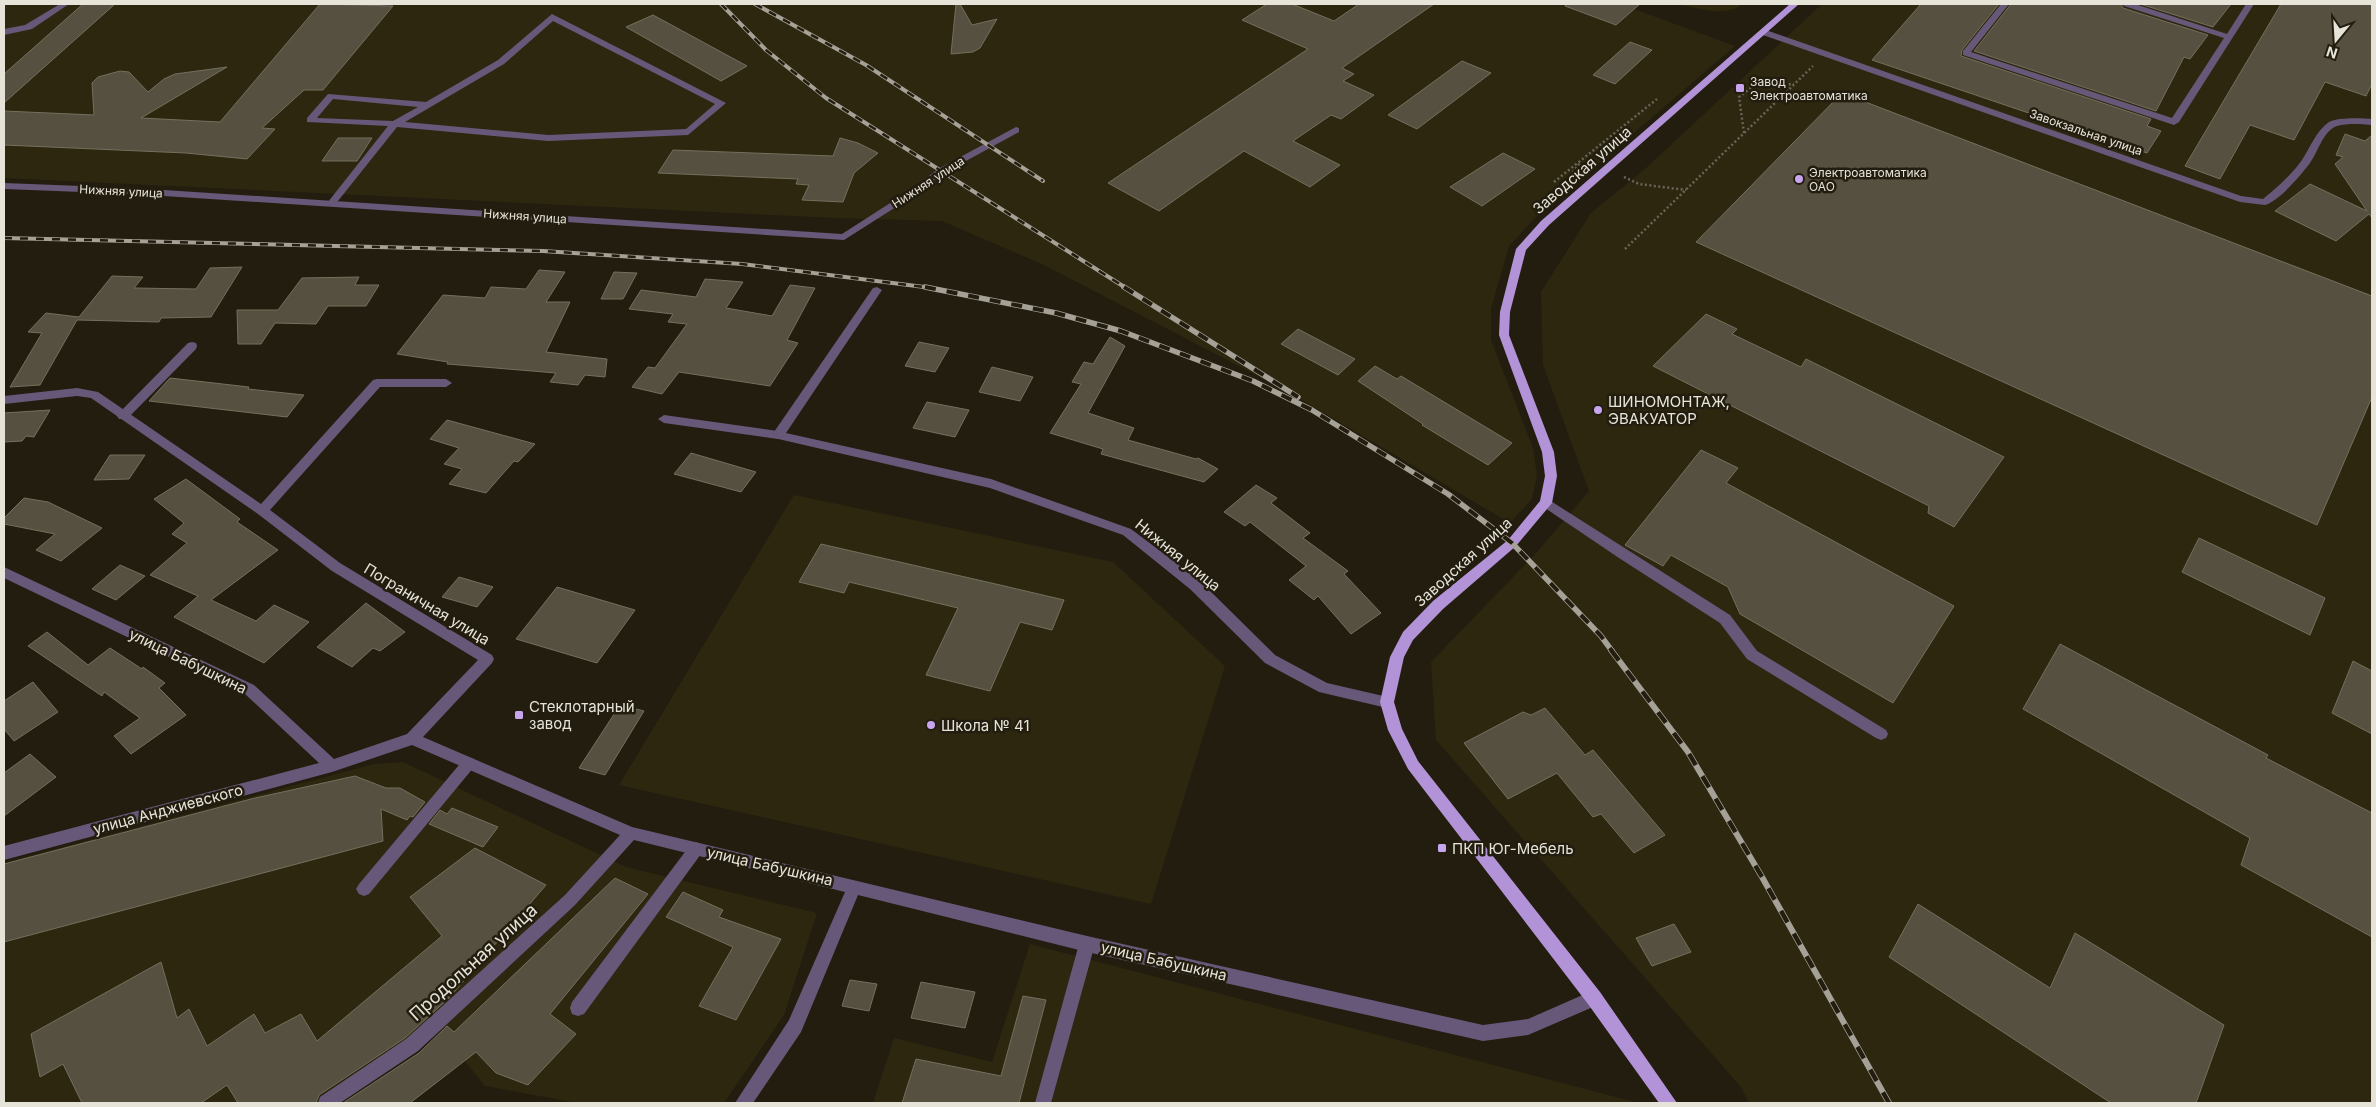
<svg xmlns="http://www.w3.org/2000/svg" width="2376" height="1107" font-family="Inter,sans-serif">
<rect width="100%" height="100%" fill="#221d0e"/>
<path fill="#2d2710" d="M4,4H1559L1615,25L1634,9L1735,46L1535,218L1509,246L1491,309V340L1533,448L1537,475L1532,499L1510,523L1283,389L1042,264L942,221L836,218L4,178Z
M1822,4H2372V1103H1749L1741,1087L1436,740L1431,662L1537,552L1589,491L1543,365L1541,292L1591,213L1646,168Z
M794,495L1113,562L1225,666L1151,904L619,785Z
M403,762L626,867L817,913L784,1015L724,1103H578L485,1086L431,1019L408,1041L314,1103H4V863L374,764Z
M1030,944L1635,1102L1636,1103H873L894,1038L992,1062Z"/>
<path fill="#30280c" d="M1679,4H1742C1726,18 1697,8 1679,4Z"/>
<path fill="#55503f" stroke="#74705e" d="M83,4H115L4,103V74Z
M320,4L393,6L323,90H304L262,128L275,129L247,159L186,153L4,145V111L94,115L92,83L98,77L120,71L129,72L148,92L164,79L175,74L227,67L141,118L220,122Z
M956,4H960L972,25L997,19L980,48L973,52L951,54Z
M1267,4H1292L1334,21L1359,4H1434L1342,68L1354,74L1343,81L1374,95L1341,119L1331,115L1293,141L1340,165L1310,187L1244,151L1159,211L1108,183L1308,49L1242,20Z
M1565,4H1640L1616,25L1565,6Z
M1921,4H1999L1962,50L1961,56L2151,119L2147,126L2161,131L2147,153L1872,60Z
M2011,4H2121L2123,8L2208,35L2190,59L2184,57L2156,111L1974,51Z
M2140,4H2231L2213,27Z
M2281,4H2372V84L2366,96L2325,82L2294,140L2250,125L2220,179L2185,166Z
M653,15L747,66L721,81L626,27Z
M1630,42L1652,50L1615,84L1593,75Z
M1462,61L1491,73L1417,129L1388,115Z
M1842,93L2372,296V397L2317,525L1696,242Z
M2345,134L2365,141L2372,135V218L2369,214L2336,241L2275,211L2310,184L2367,211L2335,164L2343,157L2336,155Z
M338,138H372L357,161H322Z
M840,138L858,143L878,153L854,173L843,202L802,200L809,185L796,184L798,179L658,173L673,150L833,156Z
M1503,153L1535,169L1482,206L1450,187Z
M242,267L211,317L161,318L159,322L77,320L40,385L10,387L42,333L28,332L46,313L79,317L112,276L143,277L134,288L196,289L210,268Z
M539,270L565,272L546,302H570L546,352L607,359L605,377L585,375L578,385L550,382L556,373L447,364L448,362L397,354L443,295L485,298L491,287L526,289Z
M614,272L637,273L623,299H601Z
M359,277L355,285H379L366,306H328L316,324L275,323L261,344H238L237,310H278L302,278Z
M705,279L743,282L726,308L772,316L790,285L815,288L787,340L798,343L770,386L679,372L662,394L632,387L648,367L655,368L687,324L668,322L673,314L629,309L641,290L696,297Z
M1706,314L1737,329L1732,334L1801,367L1806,359L2004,457L1954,527L1928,513L1929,506L1653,366Z
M1298,329L1355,359L1338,375L1281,344Z
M1110,337L1125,346L1088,413L1134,428L1128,440L1196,459L1198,458L1218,469L1204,482L1101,454L1103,449L1050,433L1081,384L1072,382L1084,362L1093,364Z
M919,342L949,348L935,372L905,366Z
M1375,366L1397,379L1401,376L1512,443L1488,465L1422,425L1423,424L1358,381Z
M992,367L1033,377L1020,401L979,392Z
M170,378L249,387L248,389L304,395L287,417L149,401Z
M927,402L969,410L955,437L913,428Z
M50,410L34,437L26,436L22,441L4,442V413Z
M447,420L535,444L518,462L514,461L486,493L449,484L462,469L444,464L459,448L430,439Z
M1701,450L1738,468L1726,483L1954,606L1893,703L1740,614L1728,587L1671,555L1663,566L1625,545Z
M691,453L756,472L741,492L674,474Z
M110,455H145L129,479L94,480Z
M186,479L240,519L237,522L278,550L211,600L256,621L274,605L309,622L264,663L174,617L198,596L150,575L187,543L172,534L184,523L154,499Z
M1256,485L1277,498L1271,503L1310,533L1303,538L1348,571L1344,574L1381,613L1351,634L1318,596L1314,600L1289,580L1306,566L1250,522L1245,526L1224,512Z
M24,498L48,502L102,528L61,561L36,550L55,534L4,524V518Z
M2199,538L2325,598L2310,635L2182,572Z
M821,544L1000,585L1064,600L1052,630L1020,622L990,691L926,675L958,608L849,582L844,593L799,582Z
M120,565L145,576L116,600L92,589Z
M459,577L493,587L477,607L442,597Z
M557,587L635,610L597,663L516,639Z
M366,603L405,632L380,651L373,648L352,667L317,647Z
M47,632L88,665L110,648L142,669L143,667L165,683L159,688L186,715L131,754L114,736L140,718L104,692L102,696L28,646Z
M2060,644L2268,755L2266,758L2372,813V937L2241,865L2250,838L2023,709Z
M2353,661L2372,671V734L2332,713Z
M33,682L58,712L14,741L4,729V701Z
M620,705L644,711L605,775L579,768Z
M1545,708L1585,755L1593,750L1665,835L1634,853L1601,814L1593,817L1557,773L1508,799L1464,743L1523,712L1531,715Z
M30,754L56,777L4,816V773Z
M355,776L386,788H400L425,802L413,817L410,816L407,820L381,809L383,841L4,942V864L251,799Z
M452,808L498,827L483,847L429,824L440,810L447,814Z
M475,848L546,885L450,997L405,1038L319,1095L316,1103H238L227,1085L201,1103H82L63,1064L40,1077L31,1034L161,962L177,1018L189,1009L207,1046L254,1014L265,1033L301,1014L317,1041L442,936L410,897Z
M615,878L648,894L550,1014L576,1034L528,1085L496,1073L476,1052L410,1103H343L419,1053L447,1026L454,1032Z
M683,892L723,910L719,917L781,939L736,1020L699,1006L733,947L666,917Z
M1918,904L2050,988L2075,933L2224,1025L2196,1103H2111L1889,957Z
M1674,924L1691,952L1652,966L1636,938Z
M850,980L877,984L869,1011L842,1006Z
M921,982L975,992L965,1028L911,1018Z
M1023,996L1046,1000L1019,1103H902L916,1059L1001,1076Z"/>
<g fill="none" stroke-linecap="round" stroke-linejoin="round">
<path stroke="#696558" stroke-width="2.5" stroke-dasharray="2 2.5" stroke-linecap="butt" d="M1744,133L1739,97L1753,86L1794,84
M1570,176L1580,163
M1624,177L1639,184L1686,190
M1554,182L1657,99
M1625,249L1813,66"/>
<path fill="#675879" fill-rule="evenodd" d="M60,4H69L32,29L4,35V29L25,25Z
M2001,4H2009L1971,52L2172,118L2224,38L2124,6L2123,4H2135L2227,34L2246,4H2254L2179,122L2174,125L1963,55V51Z
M552,14L726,103L688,135L548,141L397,127L334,206H328V202L388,126L307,122V118L328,94L426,102L498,60ZM553,21L715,104L686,129L548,135L405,122L504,64ZM333,99L418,107L393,121L317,118Z
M192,342L196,343L197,346L196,349L127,419H119L117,416L119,413L188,343Z
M664,415L778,431L784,435L778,439L664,423L658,419Z
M1546,498L1730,615L1757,651L1886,730L1888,734L1886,738L1881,740L1876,738L1747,659L1720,623L1619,558L1542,506L1540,503Z
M469,757L474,759L476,763L474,767L369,894L364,896L359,894L356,889L359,884L464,759Z
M696,842L701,844L703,849L701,854L584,1014L578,1016L572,1014L570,1008L572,1002L691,844Z
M1087,936L1092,939L1095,944L1051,1103H1035L1079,944L1082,939Z"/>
<path fill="#675879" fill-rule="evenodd" d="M1763,29L2241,196L2263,199C2277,188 2292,174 2302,160C2310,148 2316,131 2329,122C2338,117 2362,118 2372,119V125C2361,124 2348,123 2337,126C2323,131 2318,152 2310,163C2301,175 2279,201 2265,205L2240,202L1760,34L1759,32Z
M1016,127L1019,128V132L944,173L918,193L844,240L133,194L4,189V183L133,188L842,234L912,189L938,169Z
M877,287L882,290L786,433L991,479L1131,529L1200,581L1275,655L1327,683L1392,698L1394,702L1392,706L1387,708L1319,692L1265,663L1190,589L1123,535L990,488L774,438L772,435L774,432L873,288Z
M377,379H446L452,383L446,387H380L270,510L340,563L492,655L494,659L492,663L423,737L632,827L1087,936L1483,1025L1528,1019L1594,990L1600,992L1602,998L1600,1004L1528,1035L1483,1041L1087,952L858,895L801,1032L753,1103H735L789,1020L845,892L634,840L575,905L418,1051L340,1103H318L320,1097L406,1039L565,895L620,835L412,745L332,772L4,860V846L319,763L244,693L4,578V567L254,685L334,759L407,734L478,660L332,571L258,514L91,398L77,396L4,404V396L77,388L98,392L261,504L373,380Z"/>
<path fill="#b393d7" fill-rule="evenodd" d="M1790,4H1799L1549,225L1526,250L1510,312L1509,335L1554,452L1557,476L1552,503L1516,546L1443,609L1413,640L1404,657L1394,702L1402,729L1418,761L1600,992L1677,1103H1659L1588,1004L1408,769L1388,730L1380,702L1390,657L1403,632L1433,601L1508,540L1540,501L1545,476L1542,452L1499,335L1500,312L1516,249L1541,221Z"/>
<g stroke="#a5a196" stroke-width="4">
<path id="rail-far2" d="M721,4L766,50L826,98L1126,288
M755,4L866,65L1043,181
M4,238L543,251L742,264L932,288"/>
</g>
<g stroke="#a5a196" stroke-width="5.5">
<path id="rail-far1" d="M925,287L1056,313L1121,331L1253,381L1312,410L1448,494L1512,543L1601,636L1612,651
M1124,287L1298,397"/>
</g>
<g stroke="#a5a196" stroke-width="6">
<path id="rail" d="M1611,650L1688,752L1762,877L1889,1103"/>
</g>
<use href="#rail-far2" stroke="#221d0e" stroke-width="2.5" stroke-dasharray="8" stroke-linecap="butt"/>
<use href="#rail-far1" stroke="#221d0e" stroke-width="4" stroke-dasharray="11" stroke-linecap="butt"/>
<use href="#rail" stroke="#221d0e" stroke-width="4.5" stroke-dasharray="13" stroke-linecap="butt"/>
</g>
<g fill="#c8a6ef" stroke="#221d0e" stroke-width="2">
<rect x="1735" y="83" width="10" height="10" rx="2.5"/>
<circle cx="1799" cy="179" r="5"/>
<circle cx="1598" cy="410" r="5"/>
<rect x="514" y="710" width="10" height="10" rx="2.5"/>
<circle cx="931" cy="725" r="5"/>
<rect x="1437" y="843" width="10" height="10" rx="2.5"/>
</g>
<g text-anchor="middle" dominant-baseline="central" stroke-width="5" stroke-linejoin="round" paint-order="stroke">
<g font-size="12" fill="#e6e3d9" stroke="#221d0e" text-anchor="start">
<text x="1750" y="81">Завод<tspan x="1750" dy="14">Электроавтоматика</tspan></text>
<text x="1809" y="172">Электроавтоматика<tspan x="1809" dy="14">ОАО</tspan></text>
</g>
<g font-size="12" fill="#e6e3d9" stroke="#221d0e">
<text transform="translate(2086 132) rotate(19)">Завокзальная улица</text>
<text transform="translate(928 182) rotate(-33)">Нижняя улица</text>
<text transform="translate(121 191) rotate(3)">Нижняя улица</text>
<text transform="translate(525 216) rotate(4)">Нижняя улица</text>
</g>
<g font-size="15" fill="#e6e3d9" stroke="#221d0e">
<text transform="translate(1582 170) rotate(-41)">Заводская улица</text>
<text transform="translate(1178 555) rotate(39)">Нижняя улица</text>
<text transform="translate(1463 562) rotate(-42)">Заводская улица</text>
<text transform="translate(427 604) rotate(31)">Пограничная улица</text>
<text transform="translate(188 661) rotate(26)">улица Бабушкина</text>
<text transform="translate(168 809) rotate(-15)">улица Анджиевского</text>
<text transform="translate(770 866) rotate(13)">улица Бабушкина</text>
<text transform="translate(1164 961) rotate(13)">улица Бабушкина</text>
</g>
<g font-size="15" fill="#e6e3d9" stroke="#221d0e" text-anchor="start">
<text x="1608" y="401">ШИНОМОНТАЖ,<tspan x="1608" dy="17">ЭВАКУАТОР</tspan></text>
<text x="529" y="706">Стеклотарный<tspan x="529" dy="17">завод</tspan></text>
<text x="941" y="725">Школа № 41</text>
<text x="1452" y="848">ПКП Юг-Мебель</text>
</g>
<g font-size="18" fill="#e6e3d9" stroke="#221d0e">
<text transform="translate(473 962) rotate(-42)">Продольная улица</text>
</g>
</g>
<rect width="2376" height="1107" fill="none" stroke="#e6e3d9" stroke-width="10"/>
<g transform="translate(2336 40) rotate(198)" stroke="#221d0e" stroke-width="4" paint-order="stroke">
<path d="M0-4L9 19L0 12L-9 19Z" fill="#e6e3d9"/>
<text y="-8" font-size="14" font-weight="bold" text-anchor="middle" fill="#e6e3d9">N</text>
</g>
</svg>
